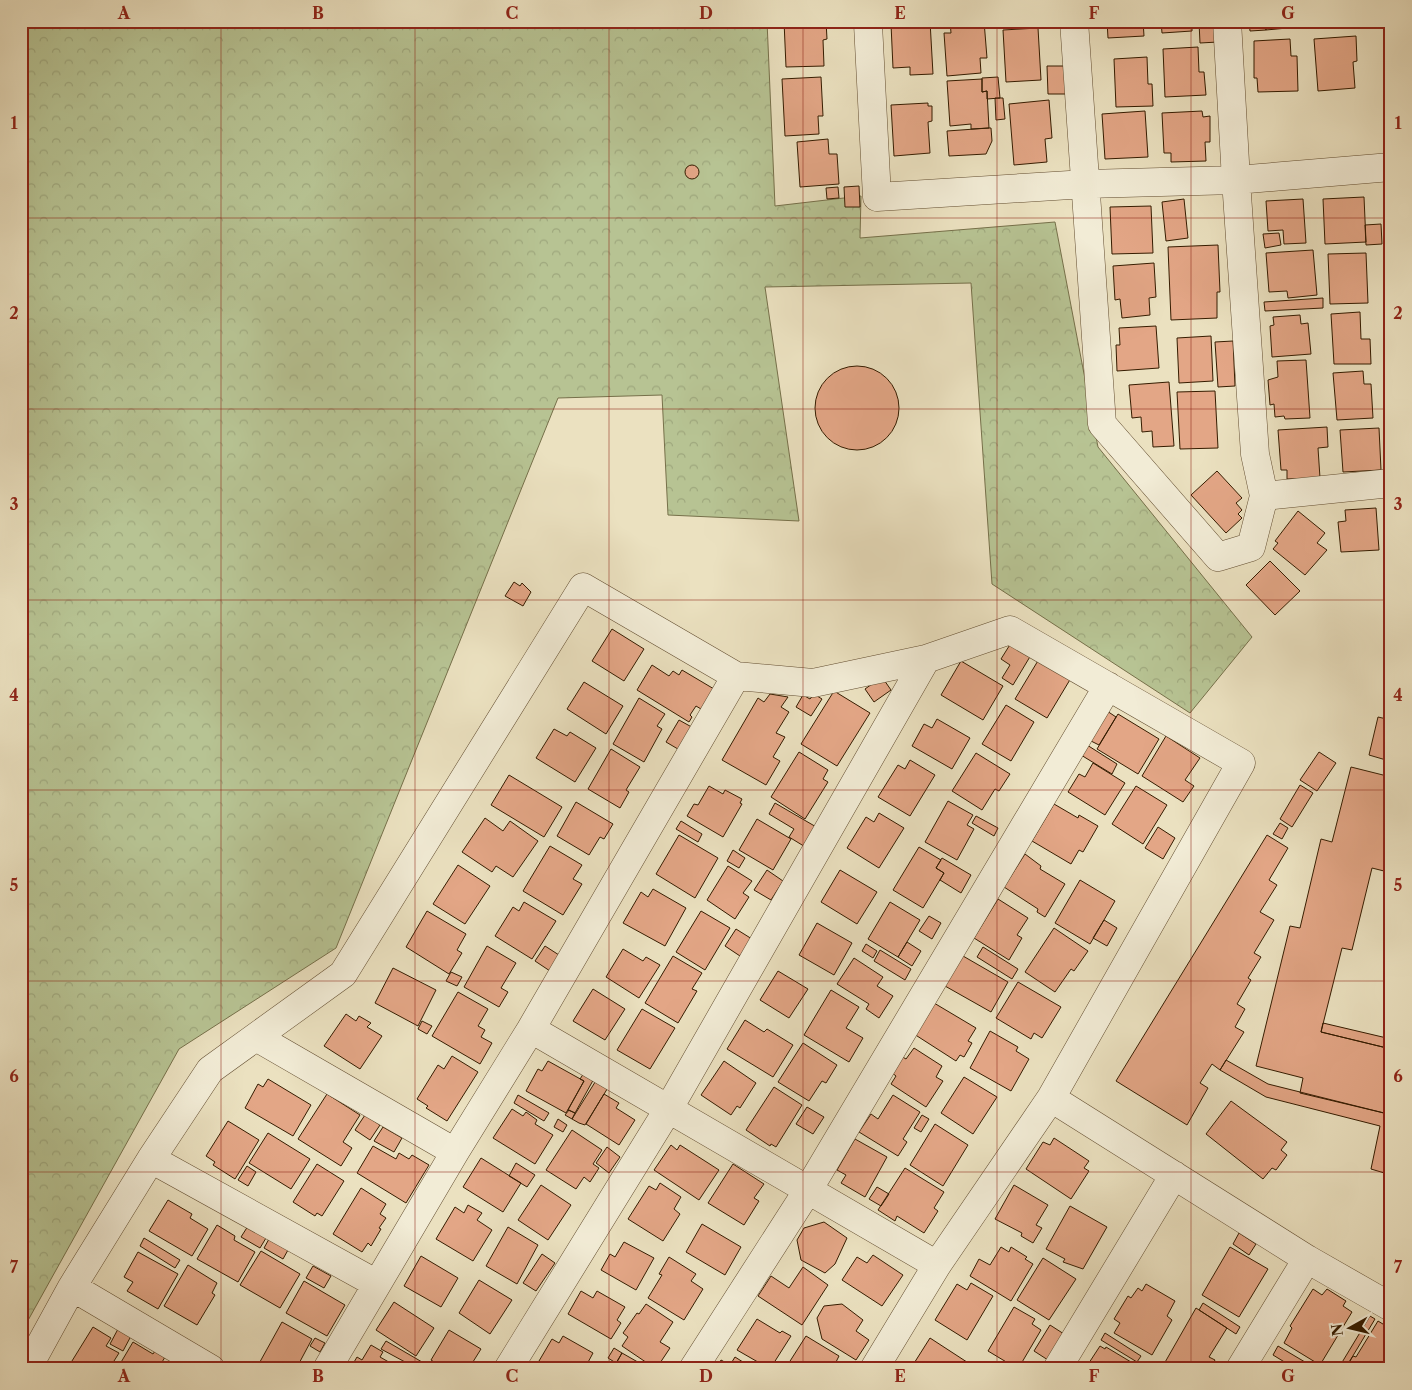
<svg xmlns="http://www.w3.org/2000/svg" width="1412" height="1390" font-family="'Libre Caslon Text',serif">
<defs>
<pattern id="forest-crowns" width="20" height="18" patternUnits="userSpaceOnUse" patternTransform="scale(1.25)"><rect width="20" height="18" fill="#b7c393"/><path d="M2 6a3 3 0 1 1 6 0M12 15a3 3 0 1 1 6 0" fill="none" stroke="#9ea77d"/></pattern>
</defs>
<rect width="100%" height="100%" fill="#ebe1c0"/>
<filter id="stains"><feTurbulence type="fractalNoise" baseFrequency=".004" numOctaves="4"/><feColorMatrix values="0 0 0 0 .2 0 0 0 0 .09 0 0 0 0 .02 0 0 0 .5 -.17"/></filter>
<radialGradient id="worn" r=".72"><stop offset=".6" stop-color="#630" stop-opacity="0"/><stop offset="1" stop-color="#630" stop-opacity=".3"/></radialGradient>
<path fill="url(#forest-crowns)" stroke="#76704a" d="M21,21H767L775,206L861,196L860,238L1055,222L1098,447L1252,637L1190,713L992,584L971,283L765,287L799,521L668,515L662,395L558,398L336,948L179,1049L21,1333Z"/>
<path fill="#e3a686" stroke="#351c00" d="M784,21H826L827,39L823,40L824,66L786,67Z
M930,21L933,74L910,75V67L893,68L891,24Z
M950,21H984L987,58H980L981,73L947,76L944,33H951Z
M1107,21H1143L1144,36L1108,38Z
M1161,21H1192V31L1162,33Z
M1217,21L1218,42L1200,43L1199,22Z
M1249,21H1265L1266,30L1250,31Z
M1265,21H1297L1298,27L1266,30Z
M1315,21H1341L1315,23Z
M1038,28L1041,80L1006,82L1003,30Z
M1356,36L1357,61L1353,62L1355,88L1318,91L1314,39Z
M1290,39L1291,56H1297L1298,91L1258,92L1257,78H1254V41Z
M1198,47L1199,72H1204L1206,95L1165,97L1163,49Z
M1147,57L1148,84H1152L1153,106L1116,107L1114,59Z
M1047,66H1064L1067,94H1048Z
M821,77L823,116H818L819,134L785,136L782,79Z
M998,77L1000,98L987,99V91L982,92V78Z
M982,79V92L987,91L989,128L971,129V124L950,126L947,81Z
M995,98H1003L1005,119L996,120Z
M1049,100L1052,138L1045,139L1047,162L1014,165L1009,104Z
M928,103V106H932V121L928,122L930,153L894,156L891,105Z
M1145,111L1148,157L1105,159L1102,114Z
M1202,111L1203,117L1210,116V142H1205L1206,161L1171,162V153H1164L1162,113Z
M989,128H991L992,141L986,154L949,156L947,131Z
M828,139L829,154H837L839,184L800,187L797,142Z
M685 172a7 7 0 1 1 14 0a7 7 0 1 1-14 0Z
M859,186L860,207H845L844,187Z
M838,187L839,198L827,199L826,188Z
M1364,197L1366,242L1325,244L1323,199Z
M1184,199L1188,238L1166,241L1162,202Z
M1303,199L1306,243L1284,244L1283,230L1268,231L1266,201Z
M1151,206L1153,253L1112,254L1110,207Z
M1381,224L1382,244L1366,245L1365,225Z
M1279,233L1281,245L1265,248L1263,234Z
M1218,245L1220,292H1217V318L1171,320L1168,247Z
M1313,250L1317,295L1288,298L1287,291L1269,292L1266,253Z
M1366,253L1368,303L1330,304L1328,254Z
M1154,263L1156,297L1149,298L1150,315L1122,318L1120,299L1115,300L1113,266Z
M1323,298V308L1265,311L1264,302Z
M1360,312L1361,339H1370L1371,364H1334L1331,314Z
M1300,315L1301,324L1308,323L1311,354L1272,357L1270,326L1274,325L1273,317Z
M1156,326L1159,368L1117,371L1116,345H1120L1119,328Z
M1211,336L1213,381L1179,383L1177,338Z
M1233,341L1235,386L1218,387L1215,342Z
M1306,360L1310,418L1285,419L1284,416L1275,417L1274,404L1270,405L1268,380L1278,377L1277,361Z
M815 408a42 42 0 1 1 84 0a42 42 0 1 1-84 0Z
M1363,371L1364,384H1371L1373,418L1337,420L1333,373Z
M1169,382L1174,446L1153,447L1152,431L1142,432L1141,417L1132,418L1129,385Z
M1215,391L1218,448L1180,449L1177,392Z
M1327,427L1328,447L1318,448L1320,478L1287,479V470H1281L1278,430Z
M1379,428L1381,470L1343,472L1340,430Z
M1217,471L1242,498L1236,503L1242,510L1238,514L1242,518L1226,533L1191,495Z
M1376,508L1379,550L1341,552L1338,522L1346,521L1345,510Z
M1298,511L1325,533L1317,543L1327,550L1305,575L1273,549L1278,543L1275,541Z
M1270,561L1300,591L1275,615L1246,585Z
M514,582L520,586L522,583L531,592L523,606L505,596Z
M612,629L644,649L624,681L592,661Z
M1011,643L1031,655L1013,685L1002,678L1010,665L1001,659Z
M1039,659L1071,678L1047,718L1015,699Z
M961,661L1003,686L983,720L941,695Z
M652,665L669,676L673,671L679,675L682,670L714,689L701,709L696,706L690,715L692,717L689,722L637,690Z
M882,677L891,690L874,702L865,689Z
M584,682L623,706L606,734L567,709Z
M834,691L870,713L837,766L801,744Z
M770,694L788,697L781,707L789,712L776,733L785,737L773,757L780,761L766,785L722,760L758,698L764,702Z
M814,694L822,699L811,716L796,707L803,695L810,699Z
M639,698L665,714L657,726L662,729L644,762L613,744Z
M1006,705L1034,722L1011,761L982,744Z
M1107,711L1116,717L1099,745L1089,740Z
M1118,714L1159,739L1138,774L1097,749Z
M1378,717L1391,720V767L1385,766L1386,760L1369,755Z
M937,719L970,738L952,769L912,746L924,724L932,728Z
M679,720L697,730L683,752L666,742Z
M554,729L567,736L570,732L596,748L575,782L536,758Z
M1166,736L1200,758L1185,780L1194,786L1183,802L1142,776Z
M1087,745L1117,764L1112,774L1081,755Z
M611,749L640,767L626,790L629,792L620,808L588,789Z
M799,752L828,770L823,779L828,782L805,819L771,797Z
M1319,752L1336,763L1317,791L1300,780Z
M976,753L1010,774L999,791L995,789L982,810L952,791Z
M910,760L935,775L910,816L878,797L898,765L905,769Z
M1093,763L1125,783L1105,815L1068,792L1079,774L1085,777Z
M1351,767L1391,777V862L1388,872L1372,868L1352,950L1342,948L1321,1032L1391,1049V1084L1384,1113L1300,1093L1303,1078L1256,1066L1290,926L1300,928L1321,839L1332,842Z
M509,775L562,807L544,837L491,805Z
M1300,785L1313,793L1292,827L1280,819Z
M709,786L723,794L725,790L742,799L740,803L742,804L723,837L687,816L694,804L698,805Z
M1136,786L1167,805L1143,844L1112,824Z
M948,801L973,815L967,825L974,829L957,860L925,842Z
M576,802L613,824L604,839L600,837L589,855L557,836Z
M775,803L818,828L807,848L789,837L794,829L769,814Z
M1054,804L1078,818L1079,815L1098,826L1083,852L1079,850L1071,864L1032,841Z
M879,813L904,828L879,868L847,848L866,817L874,822Z
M976,816L998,828L994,836L972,823Z
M485,818L503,831L510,821L538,841L513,877L496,866L492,872L462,852Z
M757,819L791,839L773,870L739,850Z
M681,821L702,834L698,842L676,829Z
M1280,823L1288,828L1282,839L1273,834Z
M1158,827L1175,838L1163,859L1145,848Z
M679,835L718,858L695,898L656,874Z
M1267,835L1288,848L1269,880L1277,885L1260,912L1274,920L1254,953L1261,957L1248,978L1251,980L1237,1004L1245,1009L1235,1027L1244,1032L1220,1070L1212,1064L1200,1083L1208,1088L1187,1125L1116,1081Z
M550,846L582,865L573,879L582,884L563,915L523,891Z
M919,847L941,860L936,868L944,873L923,908L893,890Z
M733,850L745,858L739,868L727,861Z
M1025,854L1041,866L1040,869L1065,884L1045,917L1037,912L1038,909L1004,887Z
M942,858L971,875L961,893L940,880L944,873L936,868Z
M458,865L490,886L465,924L433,904Z
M728,866L752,881L743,893L749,897L735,919L707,900Z
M767,870L783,881L771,900L754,890Z
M840,870L877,892L857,924L821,902Z
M1080,880L1115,901L1090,944L1055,923Z
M653,889L686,908L665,946L623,923L641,892L648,897Z
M998,899L1028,918L1017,935L1022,938L1009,960L974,938Z
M524,902L556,921L532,959L495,936L513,907L519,911Z
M890,902L920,920L898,957L868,939Z
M427,911L466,934L457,950L462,953L449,974L406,947Z
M701,911L730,928L705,970L676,952Z
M929,916L941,923L932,939L919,931Z
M1104,920L1117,928L1107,946L1093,938Z
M817,923L852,943L834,975L799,955Z
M1054,928L1088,951L1074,971L1071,969L1055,992L1025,972Z
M736,929L752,939L740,956L725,946Z
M907,942L921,951L912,966L898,957Z
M866,944L877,951L873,958L862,951Z
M487,946L516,963L501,988L508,992L499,1007L464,987Z
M545,946L559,955L550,971L535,961Z
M983,947L1018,969L1012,979L977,957Z
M623,949L643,961L646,957L660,965L639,998L606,977Z
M880,950L911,969L905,980L874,961Z
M673,956L702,973L692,989L697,991L678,1023L645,1003Z
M963,956L1008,982L991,1012L945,986Z
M854,958L883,977L877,986L893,996L879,1018L866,1009L869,1004L837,984Z
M393,968L436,990L418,1026L375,1003Z
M778,971L808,989L789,1018L760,1000Z
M451,972L462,977L457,986L446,981Z
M1018,982L1061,1007L1042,1038L1034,1033L1031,1039L996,1018Z
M593,989L625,1009L605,1040L573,1021Z
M831,990L859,1007L846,1028L863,1038L849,1062L804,1035Z
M458,992L488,1009L478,1026L485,1030L481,1037L492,1043L480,1064L432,1036Z
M934,1003L976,1028L968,1041L972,1043L964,1057L960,1055L956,1061L914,1034Z
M642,1009L675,1028L650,1069L617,1050Z
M346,1014L356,1021L359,1016L371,1023L367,1027L382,1036L360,1069L324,1046Z
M745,1020L764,1032L767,1029L793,1045L773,1077L727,1049Z
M422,1021L432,1026L427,1034L418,1029Z
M1323,1023L1391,1039V1049L1321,1032Z
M990,1031L1018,1047L1016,1051L1029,1059L1011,1091L970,1068Z
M803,1043L837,1065L826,1083L822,1081L809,1101L778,1082Z
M914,1048L942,1066L936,1077L943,1081L926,1107L891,1084L896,1076L891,1072L901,1056L906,1059Z
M452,1056L478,1072L447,1121L426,1108L428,1106L417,1099L438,1065L444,1069Z
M1226,1060L1268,1084L1384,1113L1391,1084V1175L1371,1169L1380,1126L1266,1097L1220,1070Z
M548,1061L584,1081L566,1113L526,1091L538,1069L542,1071Z
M724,1061L756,1083L740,1108L737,1106L731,1115L701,1095Z
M586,1070L596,1075L575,1113L568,1110L584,1081L580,1079Z
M964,1077L997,1097L973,1134L941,1113Z
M268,1079L311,1105L293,1136L245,1108L258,1084L263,1087Z
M597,1079L609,1086L585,1125L579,1123L572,1119Z
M774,1087L802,1105L776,1147L771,1144L770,1146L746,1130Z
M327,1094L360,1115L343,1142L352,1148L341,1166L298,1139Z
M604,1094L619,1103L616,1108L635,1120L619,1145L586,1124Z
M518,1095L549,1113L544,1121L514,1103Z
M893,1095L920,1112L903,1139L907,1142L898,1156L859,1132L871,1114L878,1119Z
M1231,1101L1287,1142L1281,1150L1287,1155L1276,1170L1272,1168L1263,1179L1206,1134Z
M807,1107L824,1117L813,1134L796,1124Z
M512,1109L523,1116L526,1112L537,1120L535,1124L553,1135L535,1164L493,1138Z
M569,1110L575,1113L572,1119L565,1115Z
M365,1115L380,1125L370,1140L355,1130Z
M922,1115L929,1119L921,1132L914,1128Z
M558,1119L567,1125L563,1132L554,1127Z
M228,1121L259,1140L235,1179L213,1165L215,1162L206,1156Z
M935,1124L968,1145L943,1186L910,1165Z
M383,1127L402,1138L394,1152L374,1141Z
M572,1130L602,1150L593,1164L599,1168L590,1182L584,1177L576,1189L546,1170Z
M268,1133L310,1159L291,1189L249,1163Z
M1054,1138L1089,1161L1084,1168L1089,1171L1071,1199L1026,1169L1043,1142L1050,1145Z
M855,1139L887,1157L865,1197L841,1183L846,1175L837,1170Z
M671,1145L677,1150L680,1145L719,1170L699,1200L654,1170Z
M373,1146L396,1159L399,1153L409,1159L412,1155L429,1165L406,1203L357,1173Z
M607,1147L620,1157L609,1173L596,1163Z
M481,1158L521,1183L503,1212L463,1187Z
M516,1163L535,1175L527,1187L509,1176Z
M317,1164L344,1181L322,1216L317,1213L315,1216L293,1202Z
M733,1164L764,1184L754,1198L759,1201L744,1225L708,1203Z
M247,1166L256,1172L248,1186L238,1180Z
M905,1168L944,1192L934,1208L938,1211L924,1233L897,1216L895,1221L878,1210Z
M660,1183L681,1197L674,1209L680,1214L663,1241L628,1219L649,1186L656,1190Z
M541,1185L571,1205L548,1240L518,1220Z
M1014,1185L1048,1205L1036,1225L1042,1228L1033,1243L1021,1236L1022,1233L995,1219Z
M877,1187L889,1194L881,1206L869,1199Z
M361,1188L386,1204L380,1214L386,1218L379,1228L381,1229L371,1246L368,1243L362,1252L333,1234Z
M168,1200L192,1214L190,1218L208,1229L192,1256L149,1231Z
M468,1205L482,1213L477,1220L492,1230L473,1261L436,1239L455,1207L464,1213Z
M1070,1206L1107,1227L1083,1269L1063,1262L1065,1259L1046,1249Z
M824,1222L847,1238L835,1264L825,1273L801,1260L797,1240L804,1228Z
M702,1224L741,1247L725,1275L686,1252Z
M217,1225L235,1236L234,1240L255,1252L238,1282L197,1259Z
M248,1226L266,1238L260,1248L241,1237Z
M508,1227L538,1245L517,1284L486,1266Z
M1239,1233L1256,1244L1249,1255L1233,1244Z
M144,1238L180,1260L175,1268L140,1246Z
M269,1239L288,1250L283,1259L264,1248Z
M624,1242L654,1258L636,1290L601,1270L610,1254L615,1257Z
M1001,1247L1009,1252L1011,1247L1027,1257L1025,1259L1033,1264L1011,1301L970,1276L979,1259L990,1265Z
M1230,1247L1268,1269L1239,1317L1202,1295Z
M261,1251L300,1274L280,1308L240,1285Z
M138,1252L178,1274L158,1309L127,1291L133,1282L124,1277Z
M542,1254L555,1263L536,1291L523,1283Z
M873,1255L903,1275L882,1306L842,1280L857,1257L867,1263Z
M421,1256L458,1278L441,1307L404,1286Z
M669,1257L696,1274L691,1281L703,1289L684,1320L648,1298L662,1275L659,1274Z
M1043,1258L1076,1279L1049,1320L1017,1300Z
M188,1265L217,1283L212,1293L215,1295L197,1325L164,1306Z
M313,1266L331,1276L324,1288L306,1278Z
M803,1267L828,1285L802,1325L758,1296L771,1276L789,1288Z
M479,1280L512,1300L490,1334L459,1313Z
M304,1281L345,1305L327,1336L286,1313Z
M971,1283L993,1296L967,1340L935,1320L957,1284L967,1290Z
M1146,1284L1175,1301L1167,1316L1172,1320L1152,1355L1114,1333L1120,1323L1114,1319L1128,1296L1131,1298L1138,1288L1142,1291Z
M1313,1289L1322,1295L1327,1289L1346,1301L1343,1306L1352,1312L1320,1365L1284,1343L1292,1328L1290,1326Z
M581,1291L593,1298L597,1291L625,1307L617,1320L621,1323L611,1339L568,1314Z
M394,1302L434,1328L416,1356L376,1330Z
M1203,1303L1240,1327L1236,1334L1199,1310Z
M646,1304L673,1322L660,1342L670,1348L656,1369L622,1346L628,1337L623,1333L637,1313L639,1314Z
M842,1304L863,1320L856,1331L869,1340L856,1360L822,1339L817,1318L824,1306Z
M1014,1307L1035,1319L1032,1324L1041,1330L1018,1369L988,1351Z
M1196,1308L1227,1328L1209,1357L1215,1360L1210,1369H1171L1164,1364Z
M1370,1316L1375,1319L1345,1369H1338Z
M757,1319L780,1333L782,1331L791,1336L770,1369L737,1350Z
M1378,1321L1391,1329V1369H1345L1353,1356L1356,1357Z
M282,1322L312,1339L296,1369H256Z
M1050,1325L1064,1334L1048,1360L1034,1351Z
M93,1327L111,1338L106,1346L119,1353L109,1369H67Z
M118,1329L131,1336L123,1351L110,1344Z
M449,1330L481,1349L471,1365L475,1369H445L431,1360Z
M1105,1333L1141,1356L1137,1362L1101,1340Z
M563,1336L593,1353L586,1366L589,1369H552L539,1361L552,1339L559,1343Z
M806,1336L839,1356L834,1366L836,1369H785Z
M315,1338L325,1343L320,1352L310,1346Z
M930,1338L973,1366L972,1369L911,1368Z
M386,1341L422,1362L418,1369L381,1349Z
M133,1342L153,1354L155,1351L165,1357L158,1369H117Z
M371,1345L383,1352L380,1357L401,1369H350L357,1357L362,1360Z
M1100,1346L1105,1349L1106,1347L1136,1365L1134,1369H1085Z
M1278,1346L1310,1365L1308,1369H1296L1273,1355Z
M614,1348L622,1353L616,1363L608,1358Z
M622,1353L650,1369H629L617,1362Z
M735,1357L754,1369H716L721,1360L730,1365Z
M173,1361L181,1366L179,1369H168Z
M609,1361L622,1369H604Z"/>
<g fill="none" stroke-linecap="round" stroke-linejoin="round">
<g stroke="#624d30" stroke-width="29">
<path id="minor" d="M871,21L868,24L877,197L1086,184L1236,180L1391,167
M1074,21L1102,424L1218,557L1251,547L1264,496L1391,483
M1227,21L1236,180L1255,454L1264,496
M531,1029L937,1265
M256,1037L455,1152
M151,1159L377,1284
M72,1287L211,1369
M27,1369L72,1287L151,1159L210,1070L343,974L583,587L736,676L813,683L926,659
M327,1369L455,1152L531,1029L736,676
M508,1369L669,1108L926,659L1010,630L1241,763L1051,1098L1307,1259L1391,1307
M693,1369L808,1190L1108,686
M874,1369L937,1265L1051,1098
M1057,1369L1174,1175
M1240,1369L1307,1259"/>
</g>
<use href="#minor" stroke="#f2ecd6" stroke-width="28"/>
</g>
<path fill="none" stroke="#8f2418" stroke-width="1" stroke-opacity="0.55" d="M221,21V1369M415,21V1369M609,21V1369M803,21V1369M997,21V1369M1191,21V1369M21,218H1391M21,409H1391M21,600H1391M21,790H1391M21,981H1391M21,1172H1391"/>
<rect width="1412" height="1390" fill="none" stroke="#ebe1c0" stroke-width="55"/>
<g transform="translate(1350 1328) rotate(262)" stroke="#f2ecd6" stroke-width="4" paint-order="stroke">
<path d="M0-4L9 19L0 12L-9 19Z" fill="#351c00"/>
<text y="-8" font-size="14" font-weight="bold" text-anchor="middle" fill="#351c00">N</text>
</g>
<rect x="28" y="28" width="1356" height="1334" fill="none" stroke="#8f2418" stroke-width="2"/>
<g font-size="16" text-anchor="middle" font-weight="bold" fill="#8f2418">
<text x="124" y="19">A</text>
<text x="318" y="19">B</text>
<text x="512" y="19">C</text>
<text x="706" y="19">D</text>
<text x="900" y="19">E</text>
<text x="1094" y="19">F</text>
<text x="1288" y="19">G</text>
<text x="14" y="129">1</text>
<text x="1398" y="129">1</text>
<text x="14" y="319">2</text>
<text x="1398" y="319">2</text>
<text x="14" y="510">3</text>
<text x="1398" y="510">3</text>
<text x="14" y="701">4</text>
<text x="1398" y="701">4</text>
<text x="14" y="891">5</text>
<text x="1398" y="891">5</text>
<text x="14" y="1082">6</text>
<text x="1398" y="1082">6</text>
<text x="14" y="1273">7</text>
<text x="1398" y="1273">7</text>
<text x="124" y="1382">A</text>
<text x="318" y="1382">B</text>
<text x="512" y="1382">C</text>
<text x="706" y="1382">D</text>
<text x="900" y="1382">E</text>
<text x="1094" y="1382">F</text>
<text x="1288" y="1382">G</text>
</g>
<rect width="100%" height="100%" filter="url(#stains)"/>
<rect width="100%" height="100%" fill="url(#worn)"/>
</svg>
